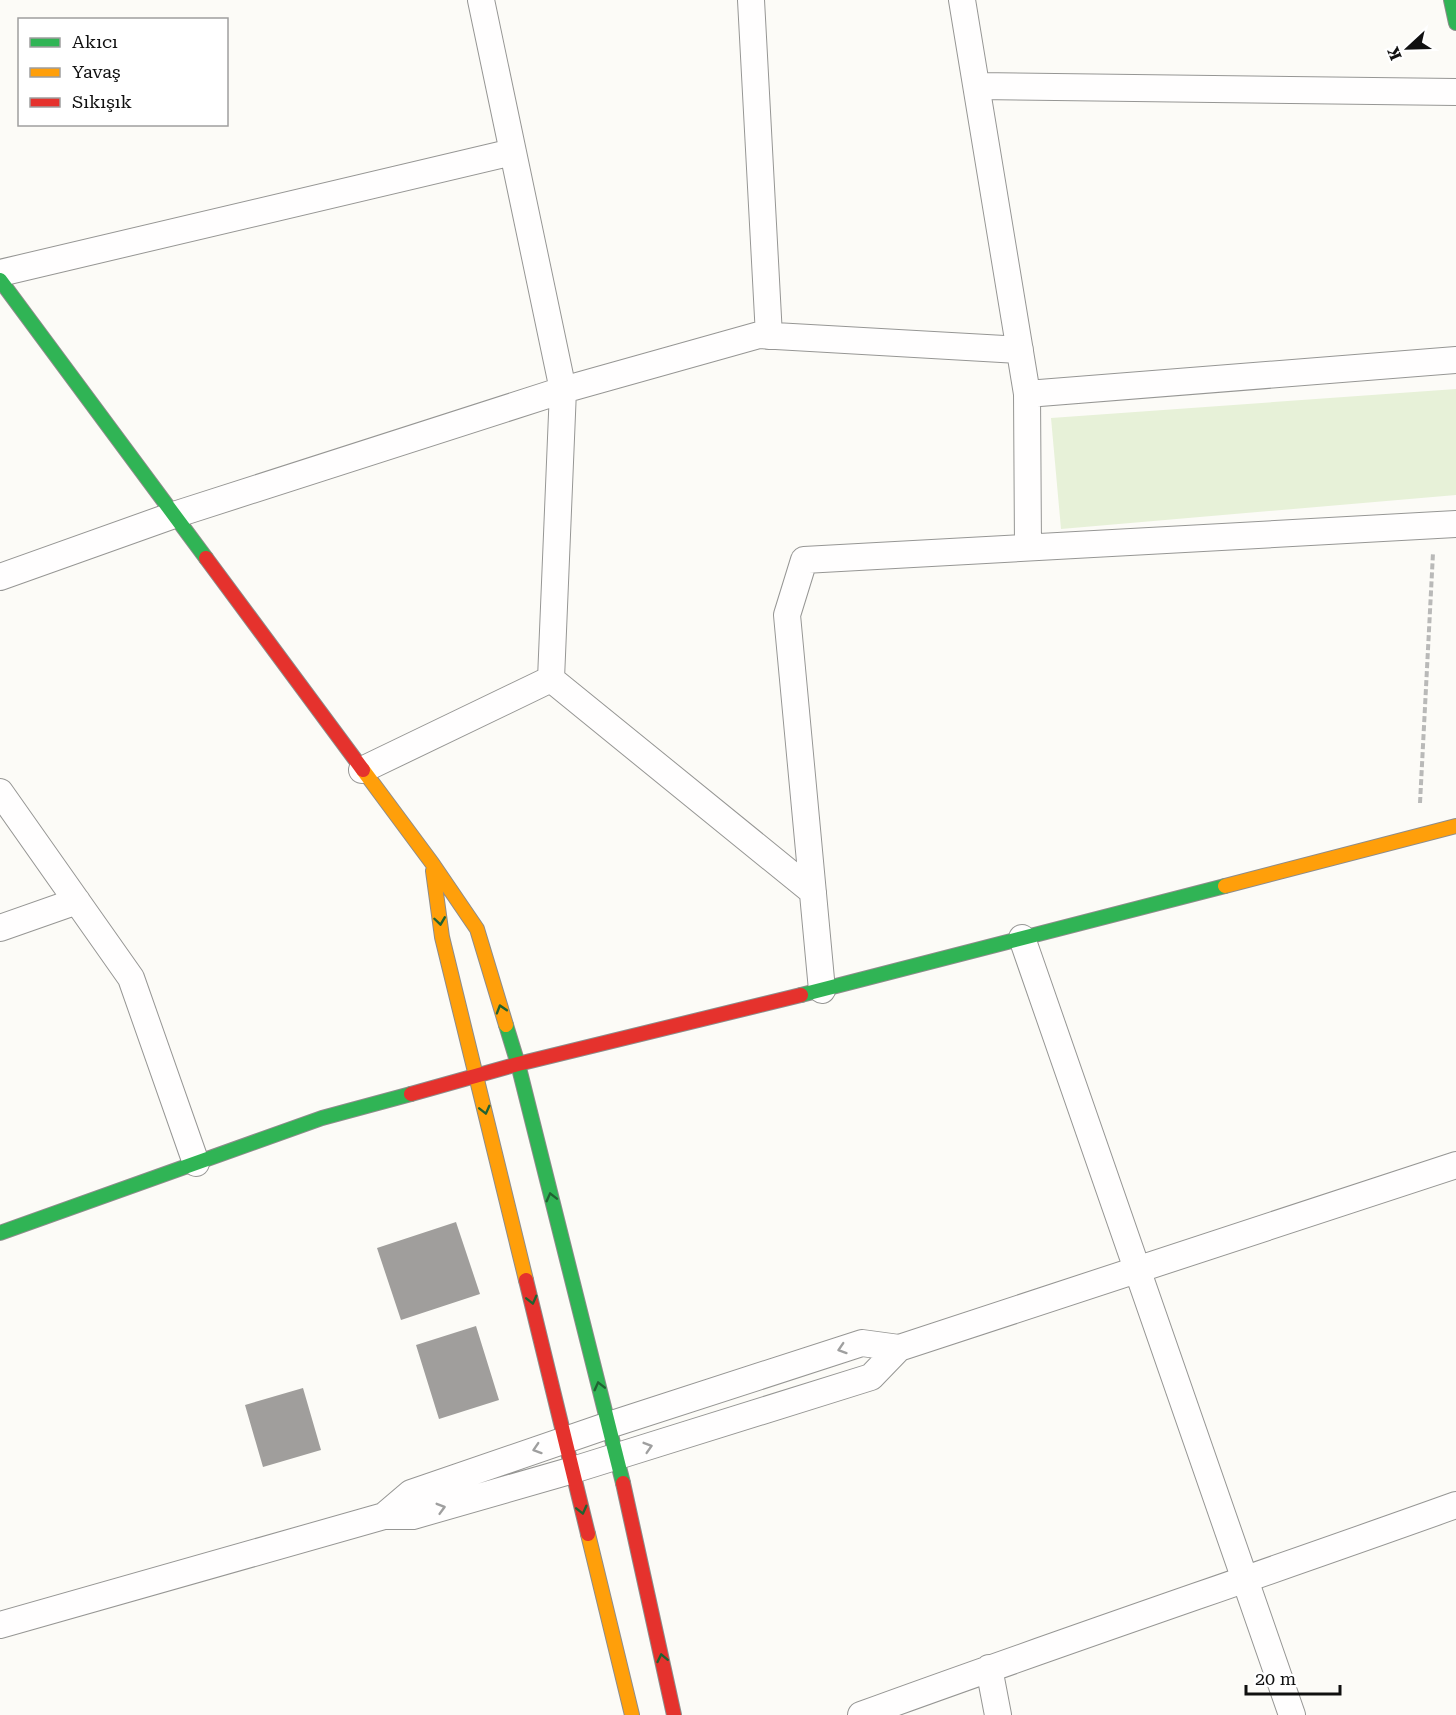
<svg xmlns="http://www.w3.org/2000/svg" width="1456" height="1715" font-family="'Roboto Serif',serif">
<rect width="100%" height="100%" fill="#fcfbf7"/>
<path fill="#e7f1d8" d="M1456,389V495L1061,529L1051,418Z"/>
<path fill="#a09e9c" d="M456,1222L480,1294L401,1320L377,1248Z
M476,1326L499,1400L439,1419L416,1345Z
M303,1388L321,1450L263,1467L245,1405Z"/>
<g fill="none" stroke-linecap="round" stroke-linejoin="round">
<g stroke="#969694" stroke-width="28">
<path id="street" d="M481,0L563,390L551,679L813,892
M751,0L769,336
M962,0L1027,394L1028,547
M977,86L1456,92
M0,273L513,152
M1027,394L1456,360
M0,577L174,515L563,390L759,335L1020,350
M362,770L551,679
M0,792L131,978L196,1163
M0,928L77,901
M1022,938L1292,1715
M822,990L787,615L804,560L1456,524
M384,1516L411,1493L609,1425L862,1343L899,1348L1456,1165
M0,1625L384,1516H413L573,1470L871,1377L899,1348
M989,1668L998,1715
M861,1715C1058,1643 1258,1576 1456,1505"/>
</g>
<g stroke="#8d8c8b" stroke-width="16">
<path id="fast" d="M1451,0L1456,23
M0,280L206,558
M801,995L1225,886
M506,1025L518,1064L623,1483
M0,1233L322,1118L411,1094"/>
</g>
<g stroke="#8d8c8b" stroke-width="16">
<path id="slow" d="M363,770L432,863L477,929L506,1025
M433,871L442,937L526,1280
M1225,886L1456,826
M588,1534L632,1715"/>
</g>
<g stroke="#8d8c8b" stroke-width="16">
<path id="jam" d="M206,558L363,770
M411,1094L518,1064L801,995
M526,1280L588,1534
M623,1483L674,1715"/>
</g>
<path stroke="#b9b9b8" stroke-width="4" stroke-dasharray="6 3" stroke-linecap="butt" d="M1420,803L1433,553"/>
<use href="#street" stroke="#fffefe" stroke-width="26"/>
<use href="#fast" stroke="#30b455" stroke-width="14"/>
<use href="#slow" stroke="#ff9f0a" stroke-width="14"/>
<use href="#jam" stroke="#e5322d" stroke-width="14"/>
</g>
<defs><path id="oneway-chevron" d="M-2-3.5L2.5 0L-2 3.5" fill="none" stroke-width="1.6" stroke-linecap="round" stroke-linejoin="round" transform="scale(1.5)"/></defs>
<g stroke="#206232">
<use href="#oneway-chevron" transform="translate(440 921) rotate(82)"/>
<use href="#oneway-chevron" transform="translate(501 1009) rotate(-107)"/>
<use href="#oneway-chevron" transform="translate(485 1110) rotate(76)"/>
<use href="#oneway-chevron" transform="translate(551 1197) rotate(-104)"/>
<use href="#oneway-chevron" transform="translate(532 1300) rotate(76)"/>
<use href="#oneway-chevron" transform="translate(599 1386) rotate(-104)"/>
<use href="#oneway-chevron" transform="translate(582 1510) rotate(76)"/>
<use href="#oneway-chevron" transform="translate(662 1658) rotate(-102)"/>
</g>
<g stroke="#9f9f9f">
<use href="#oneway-chevron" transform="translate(842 1349) rotate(162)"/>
<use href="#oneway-chevron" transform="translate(648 1447) rotate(-17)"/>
<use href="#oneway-chevron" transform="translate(537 1449) rotate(162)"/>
<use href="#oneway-chevron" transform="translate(441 1508) rotate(-16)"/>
</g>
<rect x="18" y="18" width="210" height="108" fill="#ffffff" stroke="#9f9f9f" stroke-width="1.5"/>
<rect x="30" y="38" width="30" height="9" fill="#30b455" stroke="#9f9f9f" stroke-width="1.5"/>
<text x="72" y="48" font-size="18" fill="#101010">Akıcı</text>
<rect x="30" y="68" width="30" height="9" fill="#ff9f0a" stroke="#9f9f9f" stroke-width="1.5"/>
<text x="72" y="78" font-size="18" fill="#101010">Yavaş</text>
<rect x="30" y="98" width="30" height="9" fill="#e5322d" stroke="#9f9f9f" stroke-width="1.5"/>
<text x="72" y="108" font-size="18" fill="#101010">Sıkışık</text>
<g transform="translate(1408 48) rotate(248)" stroke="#ffffff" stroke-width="4.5" paint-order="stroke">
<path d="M0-4.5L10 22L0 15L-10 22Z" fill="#101010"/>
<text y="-9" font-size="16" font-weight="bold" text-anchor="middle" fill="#101010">K</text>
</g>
<path d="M1246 1685v9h94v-9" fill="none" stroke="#101010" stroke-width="3"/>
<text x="1255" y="1685" font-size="18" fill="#101010" stroke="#ffffff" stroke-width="4.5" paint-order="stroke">20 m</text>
</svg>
